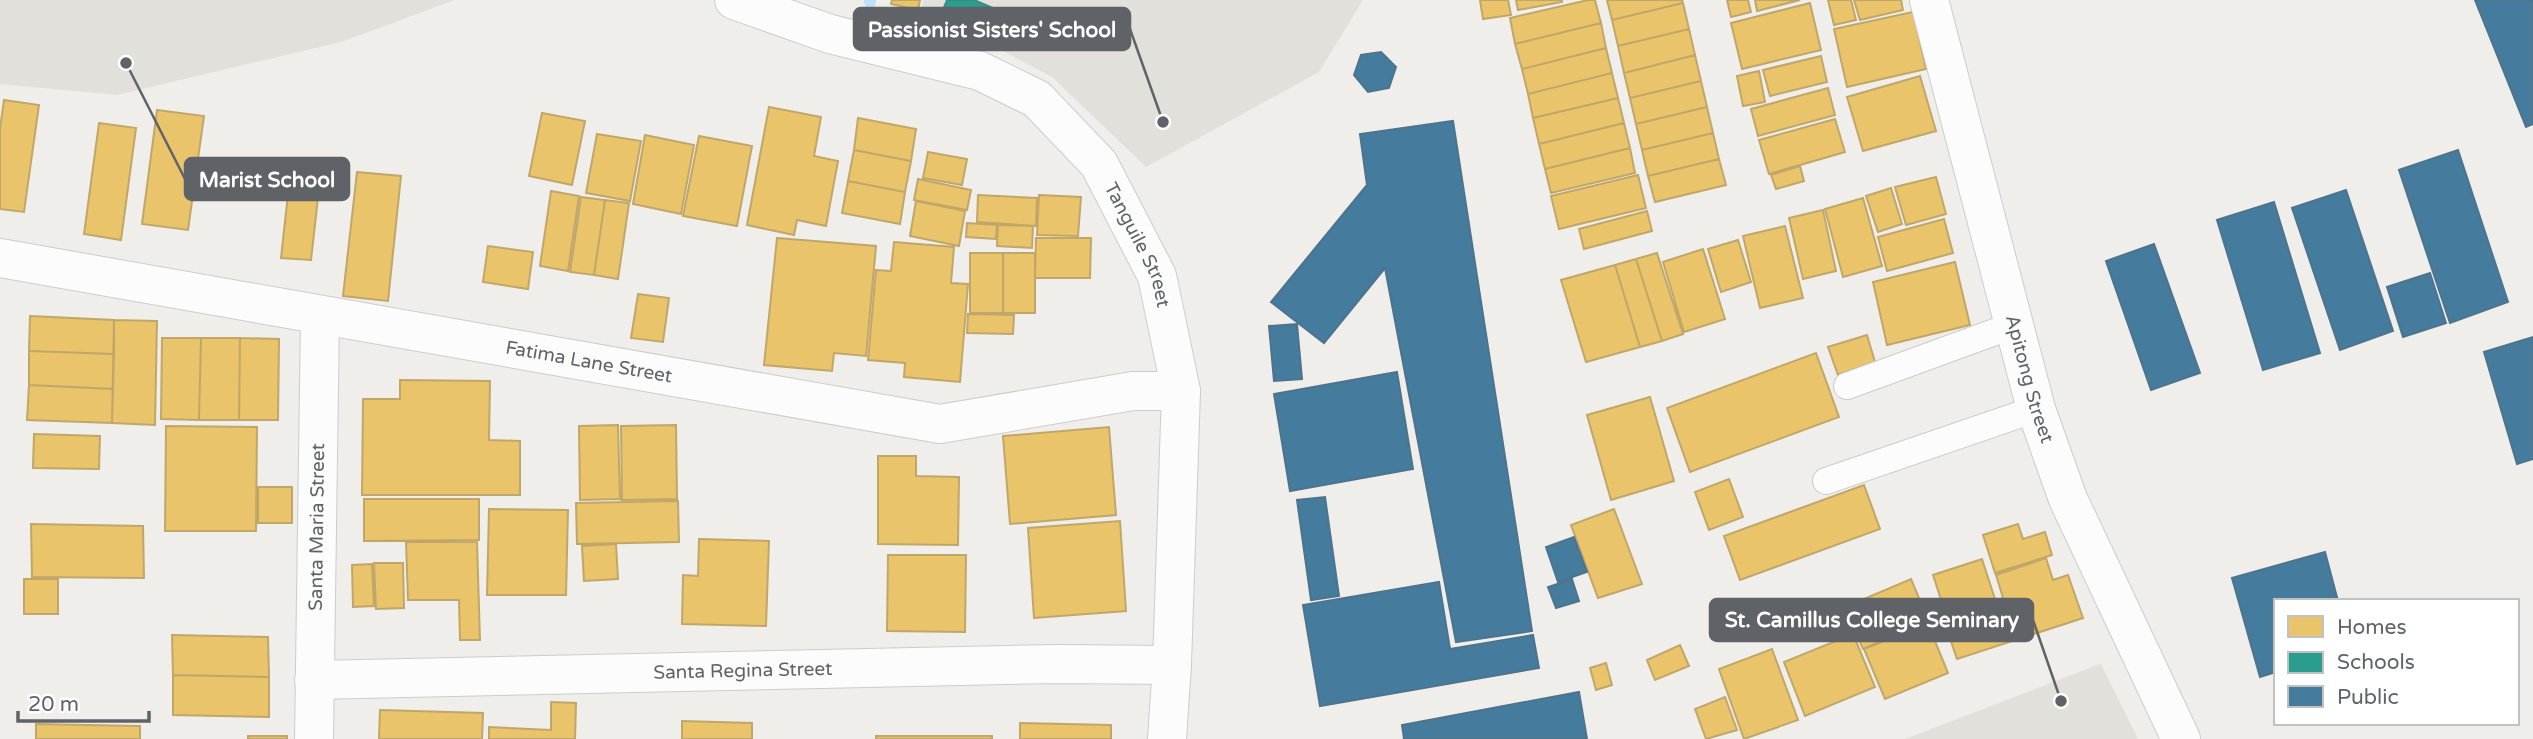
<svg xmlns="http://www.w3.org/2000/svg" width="2533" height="739" font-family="'Varela Round',sans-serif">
<rect width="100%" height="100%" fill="#efeeea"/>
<path fill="#e2e0da" d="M0,0H455L341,42L117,95L0,84Z
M923,0H1363L1319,72L1146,167L1052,77L993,46L920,15Z
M2101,664L2138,739H1905L2100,664Z"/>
<path fill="#e9c46a" stroke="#c0a769" stroke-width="2" d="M892,0H920L918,10L891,4Z
M1480,0H1508L1511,15L1483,19Z
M1516,0H1562V2L1518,10Z
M1588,0H1595L1601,23L1515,44L1510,18Z
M1607,0H1682L1683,3L1612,20Z
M1727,0H1748L1751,12L1731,17Z
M1755,0H1800L1757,11Z
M1828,0H1851L1856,20L1834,25Z
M1854,0H1901L1903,10L1860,20Z
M1683,3L1689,29L1618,46L1612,20Z
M1810,3L1821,50L1742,69L1731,23Z
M1913,12L1926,69L1847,87L1834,29Z
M1601,23L1606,48L1522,69L1515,44Z
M1689,29L1695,55L1624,73L1618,46Z
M1606,48L1612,73L1528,94L1522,69Z
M1695,55L1701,81L1630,98L1624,73Z
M1821,56L1827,82L1770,96L1763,70Z
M1759,71L1765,102L1743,106L1737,76Z
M1612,73L1618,98L1533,118L1528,94Z
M1920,76L1936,131L1863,151L1847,97Z
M1701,81L1707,107L1636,124L1630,98Z
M1828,88L1835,115L1758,136L1751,109Z
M1618,98L1624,123L1539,144L1533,118Z
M4,100L39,105L24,212L0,209V128Z
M769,107L821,117L814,156L838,161L826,226L797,220L794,235L747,225Z
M1707,107L1713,133L1642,150L1636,124Z
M157,110L204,116L188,230L142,224Z
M542,113L585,121L572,185L529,176Z
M858,118L916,129L911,161L854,150Z
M1835,119L1845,152L1769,174L1759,140Z
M99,123L136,128L121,240L84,234Z
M1624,123L1630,148L1545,169L1539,144Z
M1713,133L1719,159L1648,176L1642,150Z
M597,134L641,141L630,201L586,193Z
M645,135L694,145L681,214L633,204Z
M699,136L752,146L737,226L683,216Z
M1630,148L1635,173L1551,193L1545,169Z
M854,150L911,161L905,192L848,181Z
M928,152L967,159L962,185L923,178Z
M1719,159L1726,185L1655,202L1648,176Z
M1800,166L1804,181L1776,189L1771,175Z
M291,167L321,171L311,260L281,258Z
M357,172L401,176L388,301L343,296Z
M1638,175L1646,208L1559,229L1551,196Z
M1936,177L1946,214L1906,225L1895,187Z
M918,179L971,190L967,210L914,200Z
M848,181L905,192L900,224L842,213Z
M1891,188L1902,224L1878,232L1866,196Z
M551,191L579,196L568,271L540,266Z
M978,195L1037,198L1036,226L977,222Z
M1039,195L1081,197L1078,236L1037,235Z
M581,197L605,200L594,275L570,272Z
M1863,198L1882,266L1843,277L1825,209Z
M605,200L629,203L618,279L594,275Z
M916,201L965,211L959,246L910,236Z
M1823,210L1836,271L1803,279L1789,218Z
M1647,211L1652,231L1584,249L1579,229Z
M1944,219L1953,253L1887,271L1878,237Z
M967,223L997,225L996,239L966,237Z
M998,225L1033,226L1032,248L997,246Z
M1785,226L1803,298L1760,308L1743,236Z
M777,238L876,246L866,356L834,353L832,371L764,365Z
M1036,238H1091L1090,278H1035Z
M1738,240L1751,282L1721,292L1708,249Z
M894,242L954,247L951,283L968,284L960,382L904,377L905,363L868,360L876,270L891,271Z
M488,246L533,252L528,289L483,282Z
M1703,249L1725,319L1684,332L1663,262Z
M970,253H1003V313H970Z
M1003,253H1035V313H1003Z
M1657,253L1683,334L1662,341L1636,259Z
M1636,259L1662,341L1640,347L1615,265Z
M1955,262L1970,325L1887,345L1873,282Z
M1615,265L1640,347L1586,362L1561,280Z
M638,294L669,298L663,342L631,338Z
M968,314L1014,315L1013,334L967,333Z
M30,316L114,320V354L29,351Z
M114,320L157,321L155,425L112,423Z
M1867,335L1875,362L1838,375L1828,347Z
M162,338H201L199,420L161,419Z
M201,338H240L239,420H199Z
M240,338L279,339L278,420H239Z
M29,351L114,354L113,389L29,385Z
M1816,353L1839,417L1690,472L1667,408Z
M400,380L490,381L489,440L520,441V495H362L363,399H400Z
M29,385L113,389L112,423L27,420Z
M1650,397L1674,481L1611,500L1587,415Z
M618,425L620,499L580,500L579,426Z
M676,425L677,499L622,500L621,426Z
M166,426L257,427L256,531H165Z
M1109,427L1116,515L1010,524L1003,436Z
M34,434L100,436L99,469L33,468Z
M878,456H916V476L959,477L958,545L878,544Z
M1729,479L1743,517L1709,530L1695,492Z
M1864,485L1880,529L1740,580L1724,536Z
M258,487H292V523H258Z
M364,499H479V540L364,541Z
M678,501L679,542L577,544L576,503Z
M489,509L568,510L566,595H487Z
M1614,509L1642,584L1598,598L1571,525Z
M1120,521L1126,611L1034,618L1028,528Z
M31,524L143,526L144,578L32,577Z
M2018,524L2023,539L2045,532L2052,555L1995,573L1983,535Z
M699,539L769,541L766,626L682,624L683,575L698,576Z
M406,542H477L480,640H460L459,600H408Z
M616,544L618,579L584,581L582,546Z
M888,555H966L965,632L887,631Z
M2046,558L2053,580L2068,575L2083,618L1957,659L1943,618L2003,598L1996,575Z
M1982,559L1995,599L1946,615L1933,575Z
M374,563H403L404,608L376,609Z
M372,564L374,606L353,607L352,565Z
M24,579H58V614H24Z
M1911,579L1928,620L1863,649L1845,607Z
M1928,624L1948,673L1885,699L1864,649Z
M1853,634L1875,687L1805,716L1784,662Z
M172,635L268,637L269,677L173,675Z
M1680,645L1689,666L1655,680L1647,660Z
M1772,649L1798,720L1744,739L1719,669Z
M1606,663L1612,685L1596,690L1590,668Z
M173,675L269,677V717L173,715Z
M1725,697L1737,730L1706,739L1695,709Z
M551,702L576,703L575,739H489V727L551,730Z
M380,710L483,713L482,739H379Z
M682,721L752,723V739H682Z
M1020,723L1111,725V739H1020Z
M36,724L140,726V739H36Z
M248,736H287V739H248Z
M876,736H992V739H876Z"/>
<path fill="#2a9d8f" stroke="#3a8c83" stroke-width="2" d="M947,0H974L993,8L982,38L939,20Z"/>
<path fill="#457b9d" stroke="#4d748d" stroke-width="2" d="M2475,0H2533V124L2526,127Z
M1381,52L1396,67L1389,88L1368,92L1354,75L1361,55Z
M1453,121L1532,631L1456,642L1385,268L1324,343L1271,302L1367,185L1360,134Z
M2458,150L2508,302L2450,323L2399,170Z
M2346,190L2393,331L2340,350L2292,208Z
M2274,202L2320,353L2263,370L2217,220Z
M2154,244L2200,373L2151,390L2106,261Z
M2430,273L2446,323L2403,337L2387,287Z
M1297,324L1302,379L1274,381L1269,326Z
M2533,337V459L2517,464L2484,352Z
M1397,372L1413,469L1290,491L1274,394Z
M1325,497L1339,596L1311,600L1297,500Z
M1574,537L1587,572L1558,582L1546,547Z
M2325,552L2338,601H2276V672L2260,677L2232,578Z
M1572,579L1579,601L1556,608L1548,587Z
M1439,582L1450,649L1533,635L1539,668L1320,706L1303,605Z
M1579,692L1587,739H1404L1402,725Z"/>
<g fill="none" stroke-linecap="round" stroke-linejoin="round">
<path stroke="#bfe0f9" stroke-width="12" d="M870,2V0"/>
<g stroke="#cbcccc" stroke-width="28">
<path id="service" d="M1847,386L2014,325
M1826,481L2036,409"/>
</g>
<g stroke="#cbcccc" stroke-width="40">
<g id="minor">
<path id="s1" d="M734,0L830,34L980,71L1037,99L1099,164L1157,276L1181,391L1172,665L1167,739"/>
<path id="s2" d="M1929,0L2036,409L2068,499L2181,739"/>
<path id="s3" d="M0,258L940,424L1133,391H1181"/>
<path id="s4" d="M314,680L1056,664L1172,665"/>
<path id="s5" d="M314,739L320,317"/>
</g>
</g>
<use href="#service" stroke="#fdfcfc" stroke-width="26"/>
<use href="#minor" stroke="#fdfcfc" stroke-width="38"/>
</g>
<g text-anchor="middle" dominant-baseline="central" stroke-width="7" stroke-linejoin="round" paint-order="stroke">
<g font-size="19" fill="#5f6368" stroke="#fff">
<text stroke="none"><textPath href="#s1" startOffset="500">Tanguile Street</textPath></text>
<text stroke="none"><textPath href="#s3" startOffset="598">Fatima Lane Street</textPath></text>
<text stroke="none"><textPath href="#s2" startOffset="392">Apitong Street</textPath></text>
<text stroke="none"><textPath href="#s5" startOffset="212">Santa Maria Street</textPath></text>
<text stroke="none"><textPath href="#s4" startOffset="429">Santa Regina Street</textPath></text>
</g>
</g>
<path fill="none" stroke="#5f6368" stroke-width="2.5" d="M1163 122L1130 29M126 63L185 179M2061 701L2033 620"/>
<g fill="#5f6368" stroke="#fff" stroke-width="2.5">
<circle cx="1163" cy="122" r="7"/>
<circle cx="126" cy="63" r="7"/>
<circle cx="2061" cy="701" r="7"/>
</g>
<g fill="#5f6368" stroke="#5f6368" stroke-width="2.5">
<rect x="854" y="8" width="276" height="42" rx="7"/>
<rect x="185" y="158" width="164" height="42" rx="7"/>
<rect x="1710" y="599" width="323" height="42" rx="7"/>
</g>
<g font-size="21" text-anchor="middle" font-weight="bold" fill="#fff">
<text x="992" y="37">Passionist Sisters' School</text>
<text x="267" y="187">Marist School</text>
<text x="1872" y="627">St. Camillus College Seminary</text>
</g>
<rect x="2274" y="599" width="245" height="126" fill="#ffffff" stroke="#bfc1c3" stroke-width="2"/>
<rect x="2288" y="616" width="35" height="21" fill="#e9c46a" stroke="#bfc1c3" stroke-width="2"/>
<text x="2337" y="634" font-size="21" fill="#5f6368">Homes</text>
<rect x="2288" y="652" width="35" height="21" fill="#2a9d8f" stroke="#bfc1c3" stroke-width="2"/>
<text x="2337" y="669" font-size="21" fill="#5f6368">Schools</text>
<rect x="2288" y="686" width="35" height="21" fill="#457b9d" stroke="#bfc1c3" stroke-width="2"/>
<text x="2337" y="704" font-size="21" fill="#5f6368">Public</text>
<path d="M18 711v10h131v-10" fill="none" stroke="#5f6368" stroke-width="3.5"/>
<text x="28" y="711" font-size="21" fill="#5f6368" stroke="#ffffff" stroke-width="5" paint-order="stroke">20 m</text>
</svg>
